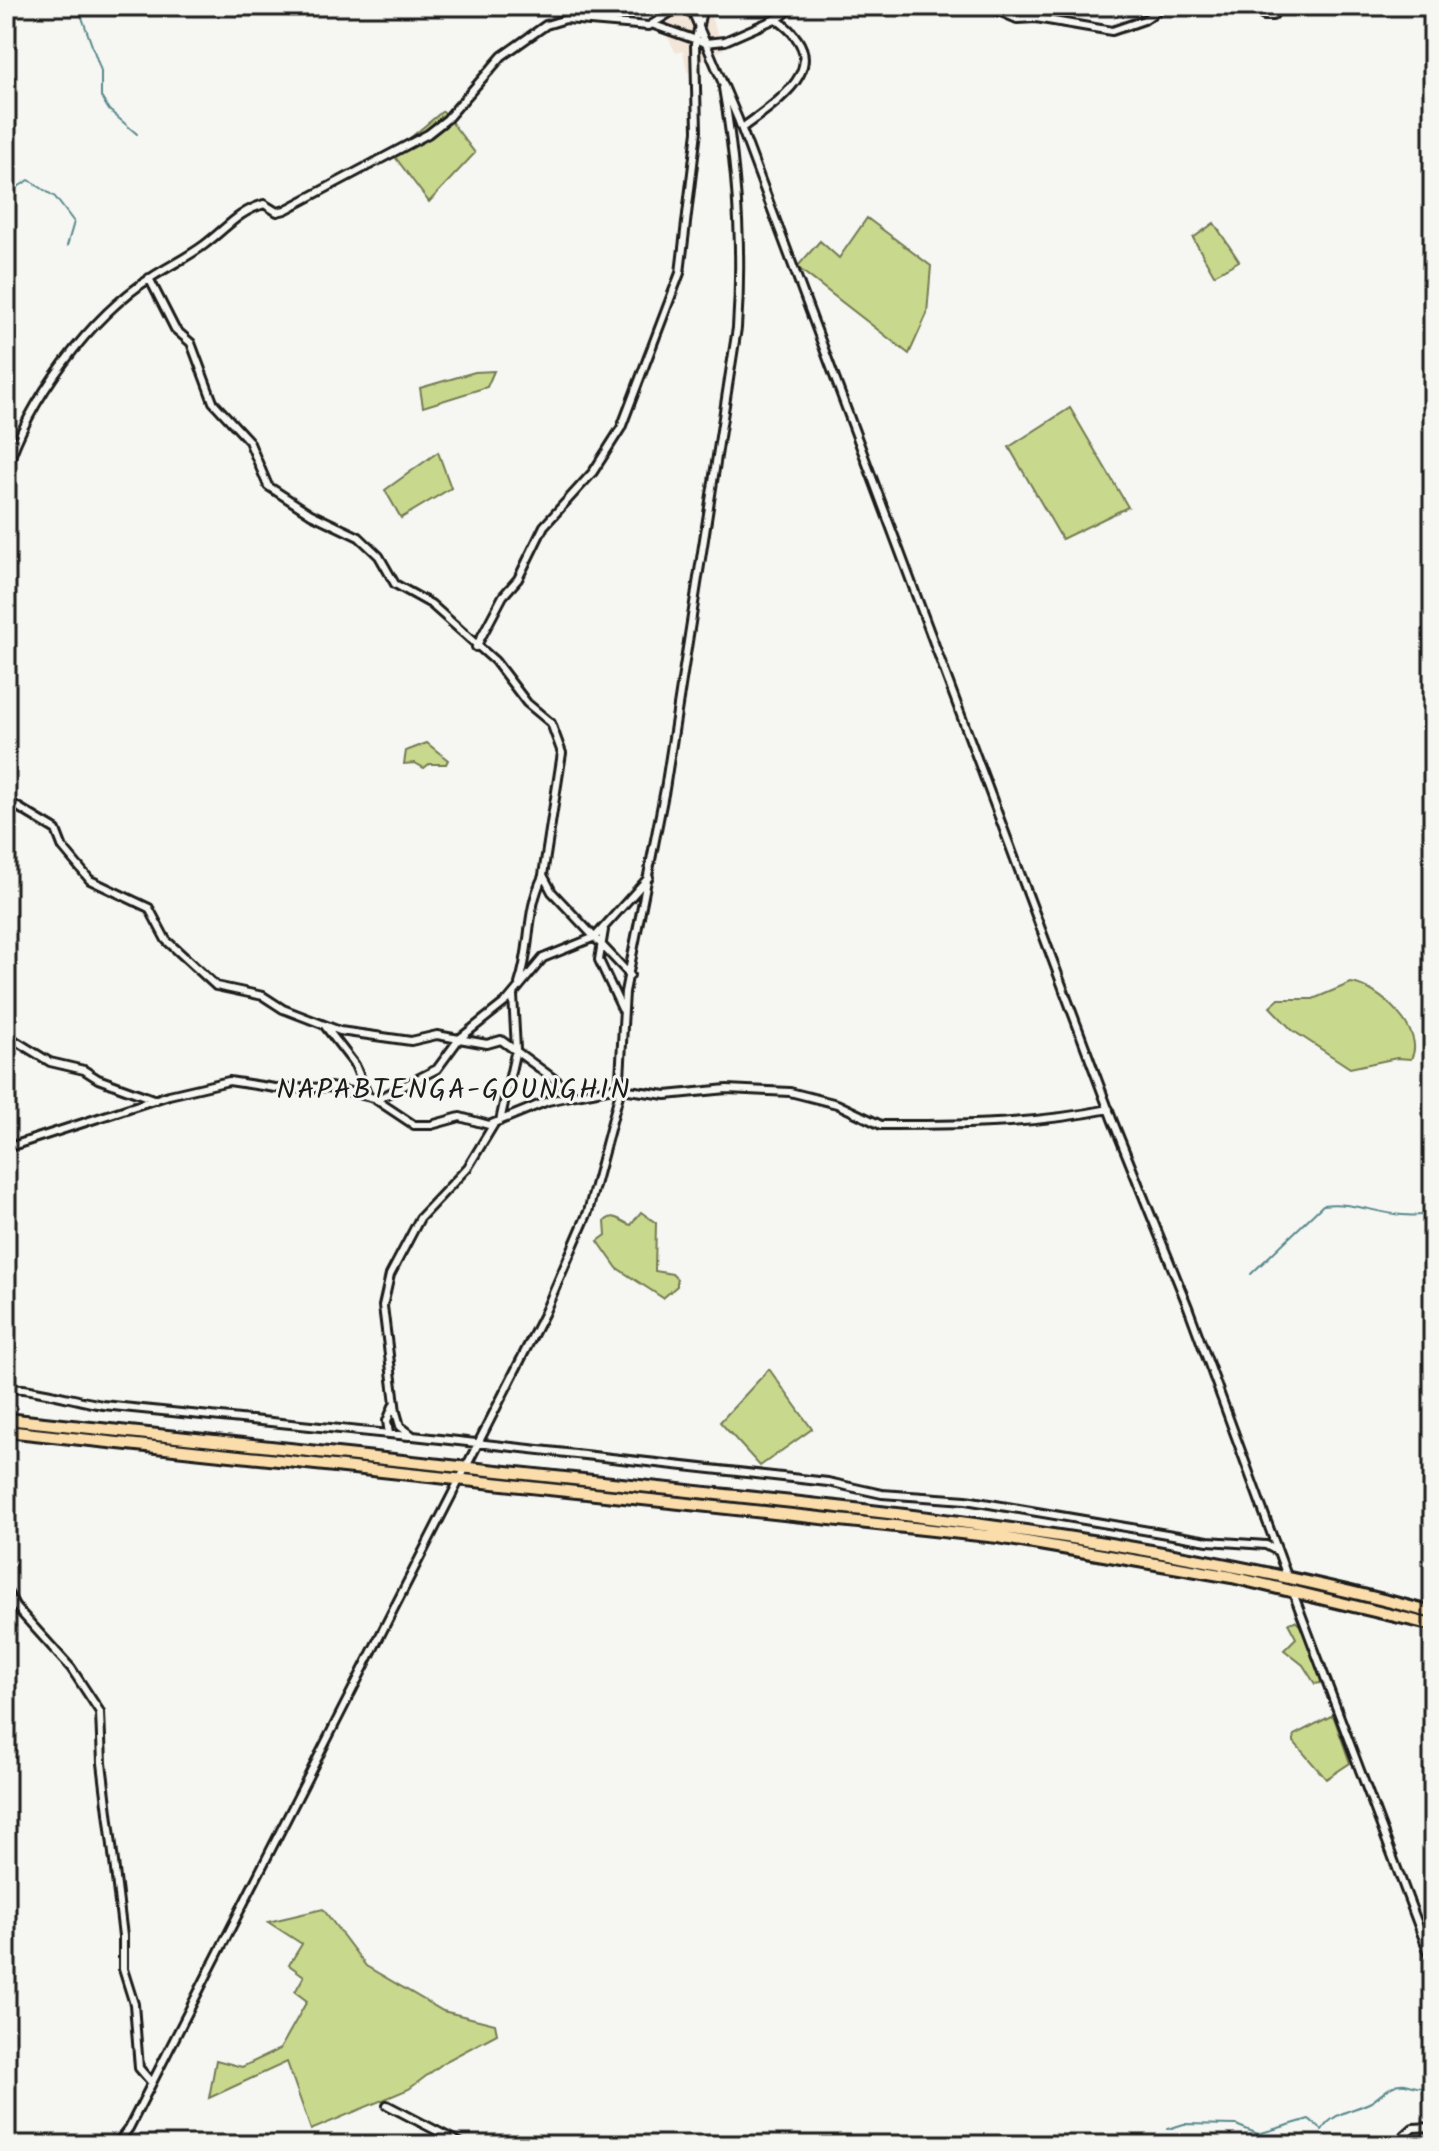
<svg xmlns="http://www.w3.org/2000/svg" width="1439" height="2151" font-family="Kalam,sans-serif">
<rect width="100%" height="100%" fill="#f6f6f2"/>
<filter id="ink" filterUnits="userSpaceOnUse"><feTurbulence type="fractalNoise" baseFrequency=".0125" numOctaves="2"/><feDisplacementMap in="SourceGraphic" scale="16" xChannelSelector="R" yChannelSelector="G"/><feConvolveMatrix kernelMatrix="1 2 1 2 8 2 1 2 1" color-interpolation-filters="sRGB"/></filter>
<g filter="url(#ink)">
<path fill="#f3e5d8" d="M664,6H706L724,49L696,62V70L687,72L683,51L676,53L654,11Z"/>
<path fill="#c8d88c" stroke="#727a54" stroke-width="2" d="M443,111L475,153L429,202L392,153Z
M867,218L931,266L927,314L909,354L797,267L820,241L839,258Z
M1214,223L1239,261L1214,275L1193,238Z
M494,371L487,387L423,407L420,388L475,372Z
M1070,408L1128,507L1062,539L1009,447Z
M438,452L451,488L401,518L385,490Z
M427,743L448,760L446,764H429L424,768L415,763L404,764L406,751Z
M1351,983C1377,986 1427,1031 1411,1059L1397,1058L1350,1068L1292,1030L1270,1007L1279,999H1313Z
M641,1212L656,1223L655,1271L672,1274L677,1279V1286L663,1298L617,1268L598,1241L606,1235L605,1221C615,1212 621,1222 631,1225Z
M769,1369L812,1429L760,1466L720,1422Z
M1295,1621L1302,1627L1323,1680L1320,1683L1315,1684L1303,1665L1284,1650L1296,1638L1288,1623Z
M1333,1715L1350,1763L1326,1779L1294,1742V1735Z
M323,1909L366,1966L443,2011L495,2024L497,2034L446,2061L409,2089L311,2130L287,2062L209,2098L216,2060L242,2067L280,2049L307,2001L295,1992L304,1976L289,1965L302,1944L268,1922Z"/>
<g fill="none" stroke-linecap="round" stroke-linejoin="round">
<path stroke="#58898d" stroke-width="2" d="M78,6L101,71V97L109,110L137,134
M137,6L141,12L161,13L167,6
M204,6H210
M6,185L16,188L29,180L55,197L74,222L67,246
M1251,1274L1323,1205C1360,1200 1394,1223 1433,1213
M1168,2129L1184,2124L1236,2125L1258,2134L1309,2119L1322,2130C1334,2111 1354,2111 1371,2102C1381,2096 1392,2082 1405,2084C1412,2085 1416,2088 1424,2088L1433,2079"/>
<g stroke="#1c1c1c" stroke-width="12">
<path id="minor" d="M690,6L738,119L1112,1119L1188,1307L1287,1576
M987,6L1017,19L1036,18L1112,31L1144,20L1164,6
M1247,6L1264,16H1273L1279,6
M654,25L705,43L725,41L782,16L793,6
M742,128C781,99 839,63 776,19
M149,278L175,329L191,343L213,402L249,441L268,486L311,514L359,537L379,556L395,584L431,604L495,661L527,703L551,723L562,753L543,875L552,892L630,975
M6,471C28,401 89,317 152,277C169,266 188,257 204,245C226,229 237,212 264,204L277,212L285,210L428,134L447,119L502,56L546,25L566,19L649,26L681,6
M476,647L503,596L518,579L544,526L593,472L621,428L680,273L697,131L695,44L703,6
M6,800L56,830L63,848L90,880L149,908L166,940L216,986L263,996L283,1009L340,1031L411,1041L437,1035L487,1044L501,1040L576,1095L613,1088L666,1095L727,1089L790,1092L837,1104L881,1125H893C966,1125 1037,1124 1109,1109
M604,930L599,960L622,1009
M519,984C532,946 525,913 543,876
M325,1026L355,1065L368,1096
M6,1035L50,1062L84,1070L98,1079L156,1100
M375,1099L414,1125H431L460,1117L489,1125L548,1101L576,1095
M500,1121L516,1049L513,995
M494,1124L468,1167L420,1218L390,1275L383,1306L396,1412L400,1426L413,1436L828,1482L882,1494L966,1500L1208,1541L1266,1545L1277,1551
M6,1148L169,1095L229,1081L282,1089L331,1087L378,1099L437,1069L459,1039L508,1000L543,958L595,937L649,877
M6,1389C29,1386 76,1401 103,1405L409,1436
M389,1434L387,1421L393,1406
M6,1590L16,1607L71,1668L100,1712L102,1763L123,1936V1969L134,2004L139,2068L151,2082
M1292,1590L1433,1964
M387,2105L464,2145
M116,2145L129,2128L544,1314L588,1212L619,1095L625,992L665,789L737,328C743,246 737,169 723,88
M1394,2145L1413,2128L1433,2127"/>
</g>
<g stroke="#1c1c1c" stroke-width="16">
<path id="highway" d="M6,1419C217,1441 429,1464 640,1486C912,1514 1168,1541 1433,1613
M6,1431L998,1537L1232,1577L1433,1625"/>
</g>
<use href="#minor" stroke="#f6f6f2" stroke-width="6"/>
<use href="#highway" stroke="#faddab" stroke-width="10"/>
</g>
</g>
<g text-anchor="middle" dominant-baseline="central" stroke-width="6" stroke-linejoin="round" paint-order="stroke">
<g font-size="28" letter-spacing="2" fill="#1c1c1c" stroke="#f6f6f2">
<text x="454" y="1090">NAPABTENGA-GOUNGHIN</text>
</g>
</g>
<rect width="1439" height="2151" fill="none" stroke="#f6f6f2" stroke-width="32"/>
<rect x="16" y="16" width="1407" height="2119" fill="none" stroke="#1c1c1c" stroke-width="3" filter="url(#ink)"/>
</svg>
